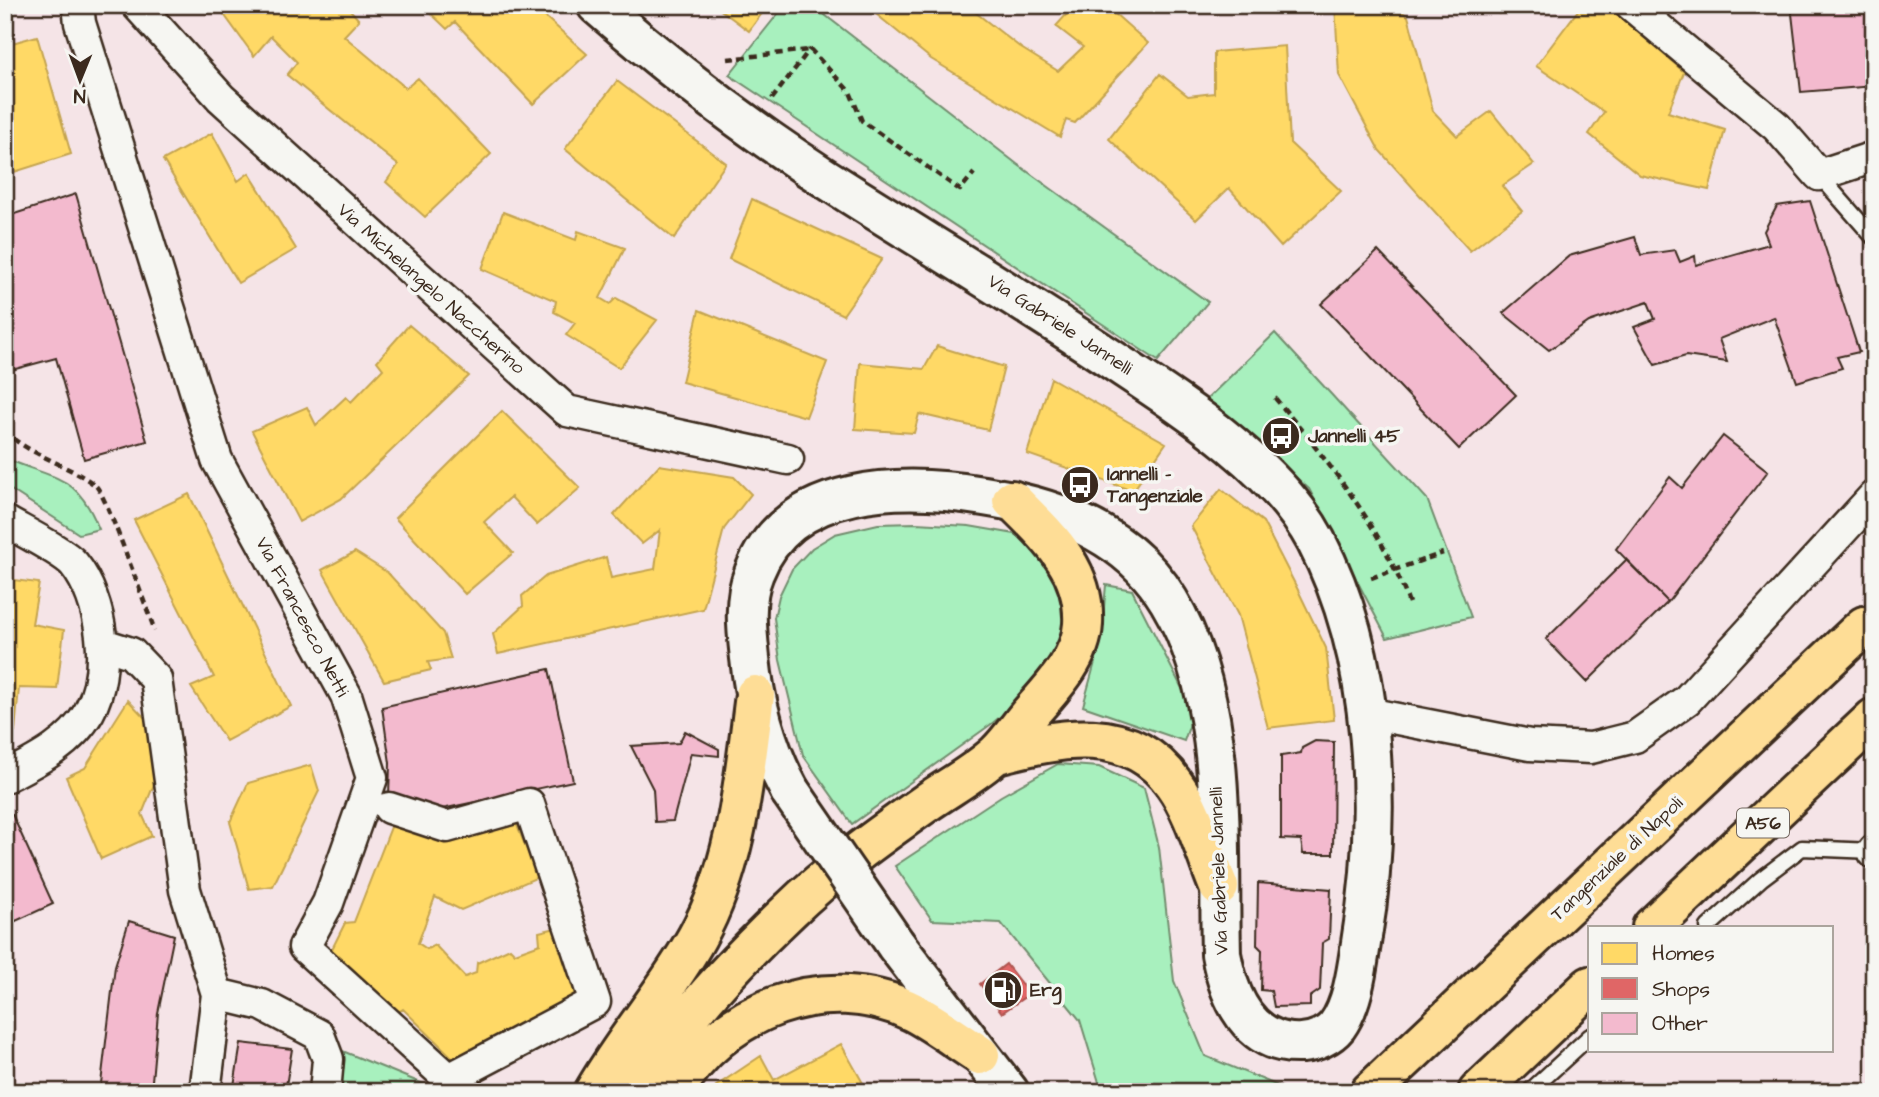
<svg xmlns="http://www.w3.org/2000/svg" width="1879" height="1097" font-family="'Architects Daughter',sans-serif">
<rect width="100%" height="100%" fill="#f5e4e7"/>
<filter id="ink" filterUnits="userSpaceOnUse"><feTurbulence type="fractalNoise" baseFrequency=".0143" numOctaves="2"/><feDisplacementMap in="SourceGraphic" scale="14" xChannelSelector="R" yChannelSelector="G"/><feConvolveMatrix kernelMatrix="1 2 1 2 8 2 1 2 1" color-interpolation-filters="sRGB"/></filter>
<g filter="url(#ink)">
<path fill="#a8f0be" stroke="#728d6e" stroke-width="2" d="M785,5H812L1017,164L1208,302L1158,361L729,75Z
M1275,333L1427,499L1471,617L1387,638L1309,489L1207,399Z
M5,458C56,481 76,472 99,529L79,534L5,486Z
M916,523L969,526L1015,534L1037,548L1067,601L1060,654L1016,704L990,725L852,824L803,755L780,660L774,618L779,596L792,569L812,548L835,534L878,524Z
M1106,585L1132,590L1194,712L1184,741L1083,706L1101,640Z
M1058,764L1099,767L1144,788L1159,847L1174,981L1205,1056L1293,1092H1102L1080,1020L1001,923L932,920L895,866L1001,796Z
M340,1050L443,1092H337Z"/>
<path fill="#ffd966" stroke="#c4a450" stroke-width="2" d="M231,5H346L359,20L344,36L406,88L418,78L491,154L425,217L386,182L398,165L287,75L297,62L271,36L254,56L223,13Z
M422,5H532L587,54L533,104L455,22L447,29Z
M714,5H768L749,31Z
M865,5H966L1021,48L1058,71L1083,47L1056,26L1075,5H1105L1148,43L1075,123L1066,120L1060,137L931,59Z
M1335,5H1391L1408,16L1433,111L1457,136L1491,111L1534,164L1502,186L1522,211L1470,251L1379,150L1339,75Z
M1485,5H1505L1499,14Z
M1582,5H1607L1684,72L1668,112L1725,130L1709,190L1640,175L1589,134L1604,112L1536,66Z
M37,36L71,154L5,175V45Z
M1285,46L1290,143L1341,191L1281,247L1229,188L1196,220L1109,139L1160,74L1188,96L1214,93V52Z
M617,81L726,163L674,239L565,149Z
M212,133L238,181L249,173L296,249L238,283L163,160Z
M752,199L882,259L843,315L729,259Z
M503,212L576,240L578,231L625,248L600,298L610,304L616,298L657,320L619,368L566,335L575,323L554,312L556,301L482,269Z
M699,310L827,362L806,417L682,382Z
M409,325L469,376L341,499L299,522L252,431L307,407L316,425L346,397L351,402L383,369L377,361Z
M937,346L1004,367L988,430L919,414L914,433L855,429L860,363L924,369Z
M1051,378L1166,443L1133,491L1027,454Z
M502,411L580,488L537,525L511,497L484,522L513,553L465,594L395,518Z
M659,465L734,477L751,494L724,529L703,609L498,654L493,634L523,606L522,596L546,576L606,557L611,578L655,569L660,530L642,544L614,515Z
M1221,489L1263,522L1297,588L1326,648L1334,720L1268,728L1238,615L1191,526Z
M189,494L291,706L226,741L191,687L214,677L134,520Z
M355,552L388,573L443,633L451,659L428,662L431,670L384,681L322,570Z
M5,579L39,583L32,624L64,630L57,689L19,688L15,731L5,730Z
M128,700L147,720L159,772L142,814L152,836L101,859L66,777L85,768Z
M311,765L319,791L273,886L249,889L230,822L248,783Z
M514,818L538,877L461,910L435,897L418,943L427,949L435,945L465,977L476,973L477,963L510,948L515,953L540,944L539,932L556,928L581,997L456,1061L403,1009L391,1017L331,951L345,923L354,922L393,822Z
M841,1044L868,1092H719L716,1086L761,1056L774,1080Z"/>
<path fill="#e06666" stroke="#ae5450" stroke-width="2" d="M1006,964L1029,994L1002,1013L980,984Z"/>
<path fill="#f3bace" stroke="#3b2a1e" stroke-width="2" d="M1791,5H1874V86L1801,92Z
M76,194L147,441L84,459L56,358L8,371L5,356V217Z
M1810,201L1859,352L1837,357L1842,368L1797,382L1774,317L1719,339L1727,362L1686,356L1655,365L1634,327L1655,319L1648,302L1589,322L1549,350L1503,313L1569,256L1635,237L1641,255L1675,250L1680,262L1695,256L1696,265L1769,244L1764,231L1777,206Z
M1378,251L1516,395L1459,449L1321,304Z
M1723,436L1768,471L1668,602L1616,549L1670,477L1682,488Z
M1626,560L1668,602L1587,682L1546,639Z
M549,669L573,781L442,809L389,797L390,763L382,707Z
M685,731L719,749V756L691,753L673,821L655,822L653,789L631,746L679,743Z
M1315,741L1334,742L1333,854H1303L1301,840L1281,839V756L1301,753L1302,748Z
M12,814L53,904L7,925L5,817Z
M1258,883L1331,889L1329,939L1322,943L1320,990L1310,997V1006L1274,1007L1271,991L1261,990L1262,950L1257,945Z
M129,921L174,935L158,1013L151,1092H100L115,966Z
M241,1043L292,1049L285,1092H233Z"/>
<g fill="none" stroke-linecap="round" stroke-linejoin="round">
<g stroke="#3b2a1e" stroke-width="19">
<path id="lane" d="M1819,175L1874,238
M1708,927L1761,879L1802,848L1873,851
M1529,1092L1590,1036"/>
</g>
<g stroke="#3b2a1e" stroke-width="35">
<path id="street" d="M78,5L80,23L217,460L346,695L372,778L328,903L304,947L449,1079L595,1002L529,804L447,827L389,808
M137,5L221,98L567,411L788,459
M1631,5L1777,127L1819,175L1874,157
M5,521C20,530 64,552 74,564C103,600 112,671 89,712C71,744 36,761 5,777
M103,644L131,653L156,679L185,890L217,994L205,1092
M1367,713L1530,745L1591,748L1635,737L1687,700L1874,496
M1874,850V853
M217,994L262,1005L319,1035L328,1059L325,1092"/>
</g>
<g stroke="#3b2a1e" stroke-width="44">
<path id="secondary" d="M597,5C677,75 760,138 850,194C939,250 1029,304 1117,363C1185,408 1277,467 1316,541C1377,657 1383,815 1361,943C1357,969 1353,1004 1337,1026C1329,1036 1315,1042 1302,1043C1250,1046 1229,998 1221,954C1218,841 1230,702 1169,601C1130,535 1057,507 984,496C904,483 789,482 754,573C743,599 747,631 750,658C755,706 767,749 790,791
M896,945L1009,1092"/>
</g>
<g stroke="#3b2a1e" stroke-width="44">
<path id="highway" d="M997,754C1058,738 1131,722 1174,784C1195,813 1205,854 1219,887
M1652,927L1874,718
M594,1092C625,1038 667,991 697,937C738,863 744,777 755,695
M634,1092C676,1025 732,965 789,911C830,871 879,836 926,803C949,787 975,773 996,754C1007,744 1017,729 1026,718C1049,691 1081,661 1083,624C1086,569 1048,536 1012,500
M674,1092C721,1010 825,969 913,1012C936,1024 958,1041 980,1055
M1370,1092L1864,626
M1478,1092L1590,986"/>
</g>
<path stroke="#3b2a1e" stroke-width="4.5" stroke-dasharray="7 5" stroke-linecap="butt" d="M810,49L850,92L862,121L960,190L974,173
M728,59L809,50
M772,99L810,49
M1275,398C1328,462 1380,524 1409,603
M5,430C18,450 74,467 96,486C106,495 147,610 155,631
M1286,448L1302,431
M1371,578L1443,553"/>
<use href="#lane" stroke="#f6f6f2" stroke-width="14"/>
<use href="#street" stroke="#f6f6f2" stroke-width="30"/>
<use href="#secondary" stroke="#f6f6f2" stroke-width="38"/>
<use href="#highway" stroke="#fedd96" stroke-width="38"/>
<g stroke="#3b2a1e" stroke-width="44" stroke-linecap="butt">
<path id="secondary-bridge" d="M790,791L896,945"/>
</g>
<use href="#secondary-bridge" stroke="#f6f6f2" stroke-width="38"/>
</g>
</g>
<defs>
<g id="bus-disc" transform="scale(2.0125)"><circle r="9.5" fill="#3b2a1e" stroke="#f6f6f2"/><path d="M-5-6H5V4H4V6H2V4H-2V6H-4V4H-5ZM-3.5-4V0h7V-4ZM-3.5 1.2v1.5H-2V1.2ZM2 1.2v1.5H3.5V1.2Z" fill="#fff"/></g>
<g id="fuel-disc" transform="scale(2.0125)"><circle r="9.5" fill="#3b2a1e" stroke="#f6f6f2"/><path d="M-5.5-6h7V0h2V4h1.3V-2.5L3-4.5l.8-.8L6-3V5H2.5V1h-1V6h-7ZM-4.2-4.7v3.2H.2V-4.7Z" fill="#fff"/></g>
</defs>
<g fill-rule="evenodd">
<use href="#bus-disc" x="1281" y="436"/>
<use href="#bus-disc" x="1080" y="485"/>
<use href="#fuel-disc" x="1003" y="990"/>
</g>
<g text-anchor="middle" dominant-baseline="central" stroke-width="7" stroke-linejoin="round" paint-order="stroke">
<rect fill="#f6f6f2" stroke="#73675e" stroke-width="2" x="1737" y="808.5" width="52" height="29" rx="5"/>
<g font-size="18" font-weight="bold" fill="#3b2a1e">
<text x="1763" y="823">A56</text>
</g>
<g font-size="19" fill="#3b2a1e" stroke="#f6f6f2">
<text transform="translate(431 289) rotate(42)">Via Michelangelo Naccherino</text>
<text transform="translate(1060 325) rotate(33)">Via Gabriele Jannelli</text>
<text transform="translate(302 617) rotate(62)">Via Francesco Netti</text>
<text transform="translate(1617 859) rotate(-43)">Tangenziale di Napoli</text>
<text transform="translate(1219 871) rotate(-92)">Via Gabriele Jannelli</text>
</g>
<g font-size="19" font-weight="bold" fill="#3b2a1e" stroke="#f6f6f2" text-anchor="start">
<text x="1308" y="436">Jannelli 45</text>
<text x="1107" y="474">Iannelli -<tspan x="1107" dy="22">Tangenziale</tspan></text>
<text x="1030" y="990">Erg</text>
</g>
</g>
<rect width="1879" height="1097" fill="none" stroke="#f6f6f2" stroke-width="28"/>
<rect x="14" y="14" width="1851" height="1069" fill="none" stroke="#3b2a1e" stroke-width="2.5" filter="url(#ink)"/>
<rect x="1588" y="926" width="245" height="126" fill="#f6f6f2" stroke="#aba49d" stroke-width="2"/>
<rect x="1602" y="943" width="35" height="21" fill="#ffd966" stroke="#aba49d" stroke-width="2"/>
<text x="1652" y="960" font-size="21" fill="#3b2a1e">Homes</text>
<rect x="1602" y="978" width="35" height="21" fill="#e06666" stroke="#aba49d" stroke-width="2"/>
<text x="1652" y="996" font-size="21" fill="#3b2a1e">Shops</text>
<rect x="1602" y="1013" width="35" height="21" fill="#f3bace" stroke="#aba49d" stroke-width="2"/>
<text x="1652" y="1030" font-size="21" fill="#3b2a1e">Other</text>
<g transform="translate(80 80) rotate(181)" stroke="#f6f6f2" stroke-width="5" paint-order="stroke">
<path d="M0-5L12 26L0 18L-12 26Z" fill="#3b2a1e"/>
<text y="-10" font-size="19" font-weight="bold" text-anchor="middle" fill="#3b2a1e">N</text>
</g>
</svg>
